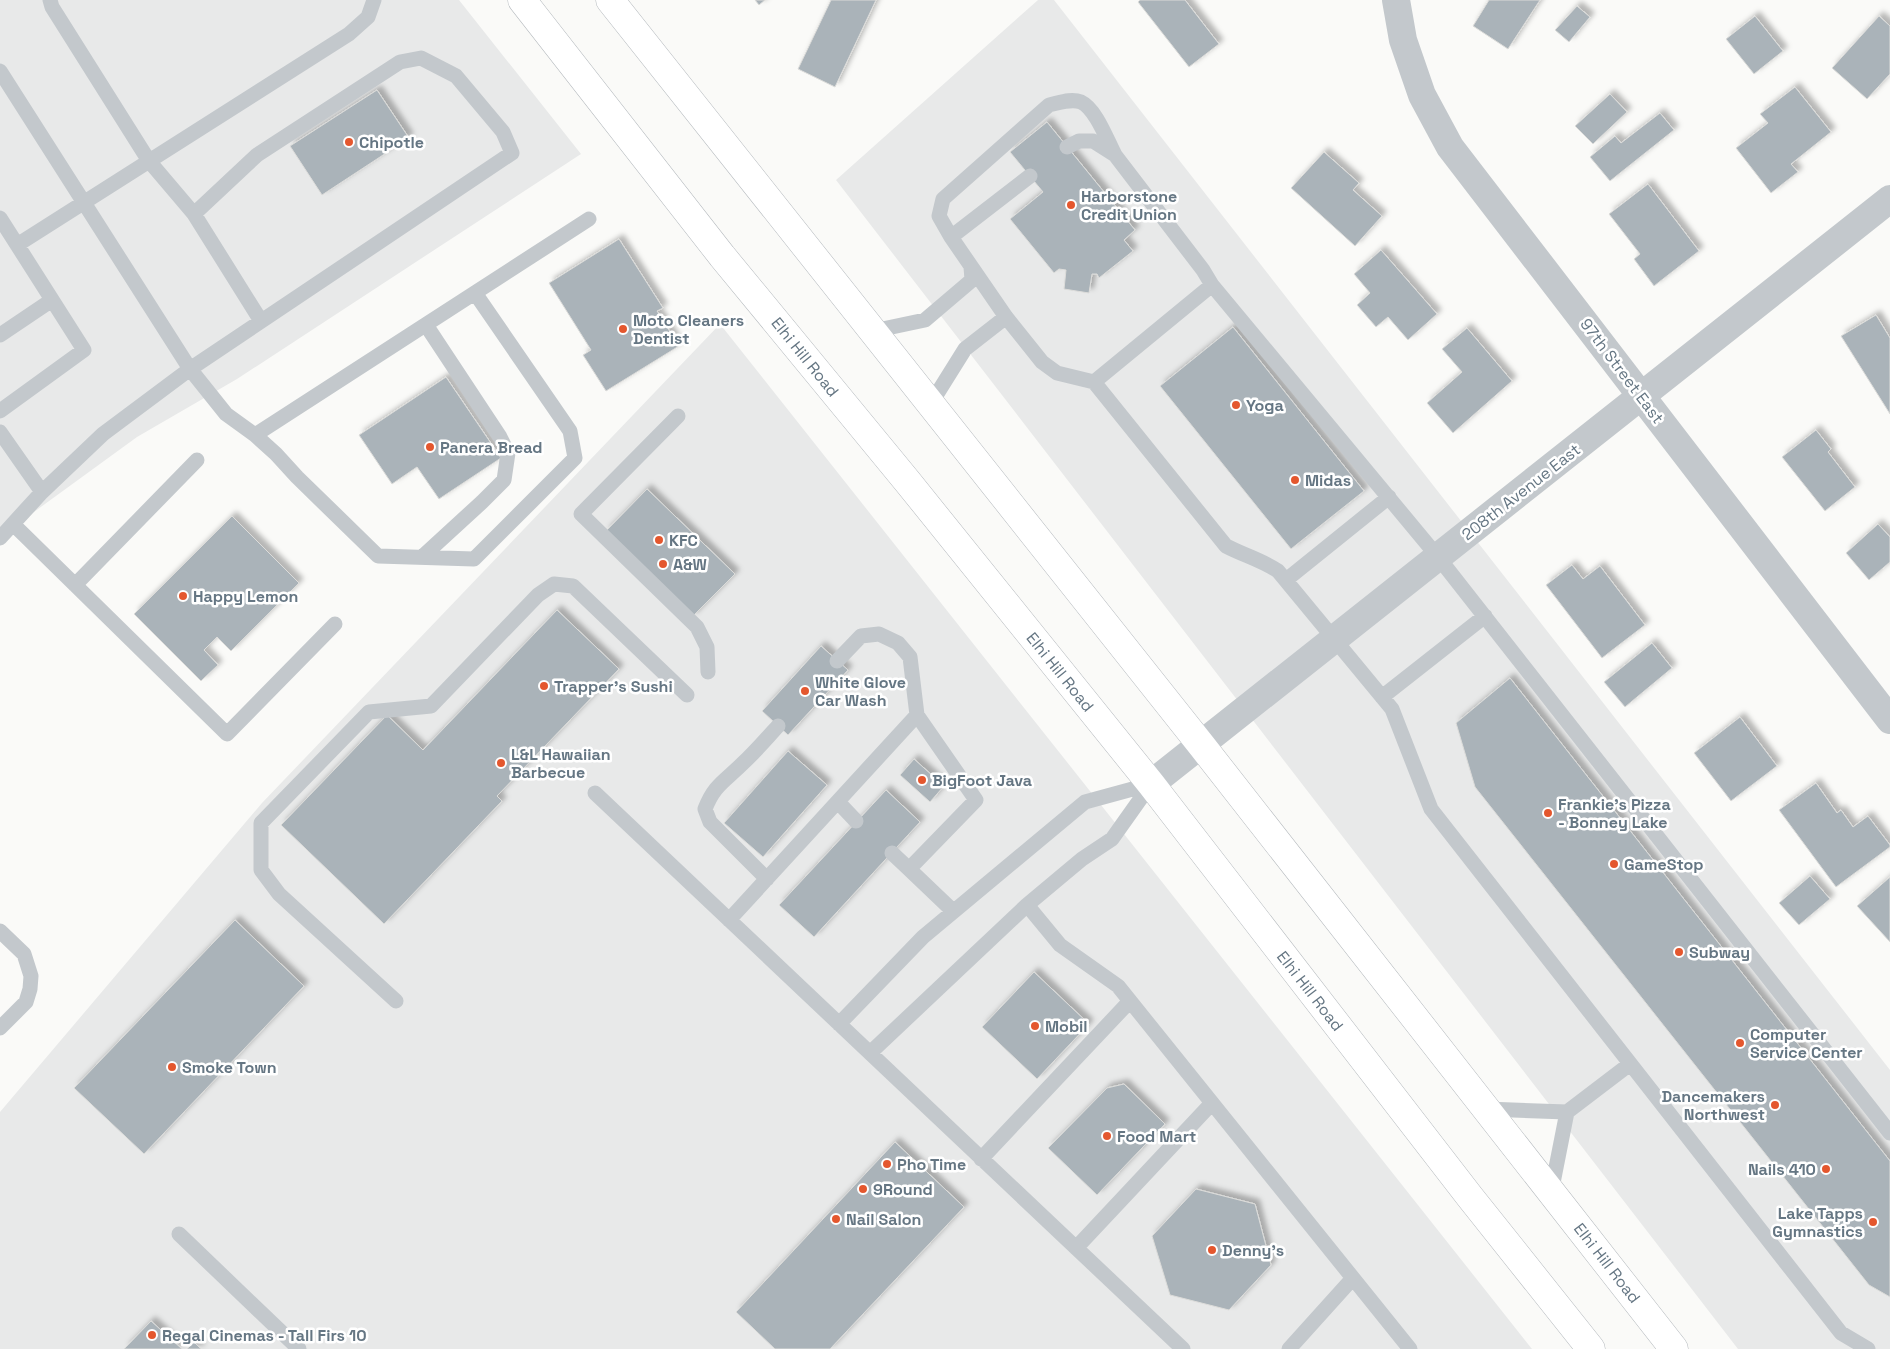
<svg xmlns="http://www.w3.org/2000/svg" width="1890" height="1349" font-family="'Space Grotesk',sans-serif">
<defs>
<filter id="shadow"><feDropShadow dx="4.5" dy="-4.5" stdDeviation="2.5" flood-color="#0004"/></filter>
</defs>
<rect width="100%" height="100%" fill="#fafaf8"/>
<path fill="#e8e9e9" d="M0,0H459L581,154L237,379L137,437L1,536L0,535Z
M1038,0H1054L1890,1070V1349H1738L836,180Z
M720,324L1532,1349H0V1112L262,803Z"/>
<path fill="#aab3b9" stroke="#dcdcda" filter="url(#shadow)" d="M755,0H765L759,5Z
M831,0H876L835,87L798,69Z
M1140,0H1185L1219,44L1189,67L1138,2Z
M1489,0H1540L1508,49L1473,26Z
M1577,6L1590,17L1569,42L1555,30Z
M1755,16L1783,51L1754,74L1726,39Z
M1879,16L1890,26V74L1867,99L1832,68Z
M1795,87L1831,132L1791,164L1798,172L1771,193L1736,148L1768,123L1760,114Z
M377,90L409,138L322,195L290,146Z
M1610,94L1627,112L1593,144L1575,126Z
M1660,113L1674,130L1610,181L1590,157L1615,136L1621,143Z
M1047,122L1135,230L1124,240L1133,251L1099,278L1097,274H1092L1089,293L1064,289L1066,270L1059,269L1054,273L1010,219L1043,192L1010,152Z
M1324,152L1359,183L1353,190L1382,216L1355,246L1291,188Z
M1648,184L1699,251L1654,286L1634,259L1640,254L1609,214Z
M619,239L663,308L657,311L679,346L606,391L583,355L591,350L549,283Z
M1381,250L1437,314L1408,340L1388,317L1376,327L1357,305L1370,293L1354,274Z
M1876,315L1890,338V414L1841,336Z
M1233,327L1364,491L1291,549L1160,386Z
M1467,328L1512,381L1453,433L1427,403L1462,372L1442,349Z
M446,377L501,458L439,499L417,467L392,484L359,435Z
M1816,430L1831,449L1828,452L1855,487L1825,511L1782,457Z
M647,489L735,574L692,617L605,532Z
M232,516L299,583L231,651L217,637L204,650L218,665L201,681L134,614Z
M1878,524L1890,537V562L1869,580L1846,553Z
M1572,565L1583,579L1600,566L1645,625L1602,658L1546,585Z
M557,610L619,669L497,796L502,801L384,924L281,825L387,715L423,750Z
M1652,643L1672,668L1625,707L1604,682Z
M821,646L848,670L788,735L762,711Z
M1510,678L1890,1161V1297L1869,1285L1475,787L1456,723Z
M1740,717L1777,766L1731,801L1694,753Z
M788,751L827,785L763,857L724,823Z
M914,759L944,786L930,802L900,775Z
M1816,783L1837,813L1841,810L1853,827L1868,816L1890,845V847L1836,887L1779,810Z
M886,790L920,822L814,937L779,905Z
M1810,876L1830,899L1799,925L1779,903Z
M1890,877V942L1857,906Z
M235,920L304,986L144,1154L74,1088Z
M1034,972L1089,1024L1037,1079L982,1027Z
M1124,1084L1165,1124L1097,1195L1048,1148L1107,1088Z
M895,1142L964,1207L830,1349H775L736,1312Z
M1196,1189L1255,1204L1271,1265L1229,1310L1170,1295L1152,1236Z
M151,1321L182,1349H124Z
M194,1342L201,1349H187Z"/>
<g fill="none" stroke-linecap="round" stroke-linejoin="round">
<g stroke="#b5babe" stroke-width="29">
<path id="primary" d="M522,0L722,256L907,481L1151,784L1470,1197L1591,1349
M610,0L1202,746L1674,1349"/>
</g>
<path stroke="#c3c8cc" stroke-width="15" d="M50,0L52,7L149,161L194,214L261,321
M0,71L190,369L103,434L42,492L0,538
M1067,147L1079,141H1093L1115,155L1203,270L1212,285
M1030,176L951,237L1006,317L1042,362L1057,373L1094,382
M194,214L257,155L400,62L421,58L456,76L503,132L512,153L190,369L226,414L255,435L589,219
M0,218L84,350L0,411
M951,237L939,216L943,199L1049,105C1059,103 1071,98 1081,102C1096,109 1107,140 1115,155
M17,245L349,34L368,17L374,0
M873,331L925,320L972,280L971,267
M0,335L52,300
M930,405L965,349L1006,317
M678,416L581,514L697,627L707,647L708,672
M0,432L42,492
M255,435L276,454L297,477L378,556L474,559L575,458L570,431L475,293
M13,524L227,734L335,624
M422,557L482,502L504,480L508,453L500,437L426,325
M1286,580L1389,497
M75,585L197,460
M837,661L861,636L879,634L898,643L910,657L917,715
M1382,697L1485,616
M595,793L1183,1349
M838,802L856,821
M892,853L909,869
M767,879L710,822L705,809C714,785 725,781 742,764C755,752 766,739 778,726
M1027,905L1060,945L1118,986L1410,1349
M729,920L917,715L976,800L909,869L953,911
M0,931L24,954L31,976L30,989L26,1002L0,1028
M396,1001L279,894L261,870V823L369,712L431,706L538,595L554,584L573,586L687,695
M839,1024L923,937L1085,802L1151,784
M870,1053L1027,905L1082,859L1112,839L1151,784
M1486,1109L1567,1112L1551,1193
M1567,1112L1630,1064
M981,1159L1130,1001
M179,1234L299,1349
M1076,1248L1212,1103
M1289,1349L1353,1278
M1868,1349L1841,1333L1431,809L1392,709L1278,571C1262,560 1243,555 1226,546L1094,382L1212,285L1438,557L1890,1133"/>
<path stroke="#c3c8cc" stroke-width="28" d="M1396,0L1403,40L1422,95L1450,147L1890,720
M1151,784L1890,199"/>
<use href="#primary" stroke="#fff" stroke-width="28"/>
</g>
<g fill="#e4572e" stroke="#fff" stroke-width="2">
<circle cx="349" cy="142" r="5"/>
<circle cx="1071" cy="205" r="5"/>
<circle cx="623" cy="329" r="5"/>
<circle cx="1236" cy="405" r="5"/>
<circle cx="430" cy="447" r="5"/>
<circle cx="1295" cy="480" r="5"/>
<circle cx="659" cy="540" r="5"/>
<circle cx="663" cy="564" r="5"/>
<circle cx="183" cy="596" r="5"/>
<circle cx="544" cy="686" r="5"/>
<circle cx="805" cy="691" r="5"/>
<circle cx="501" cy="763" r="5"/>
<circle cx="922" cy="780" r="5"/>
<circle cx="1548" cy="813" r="5"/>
<circle cx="1614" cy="864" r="5"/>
<circle cx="1679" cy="952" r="5"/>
<circle cx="1035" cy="1026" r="5"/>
<circle cx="1740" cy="1043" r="5"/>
<circle cx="172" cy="1067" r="5"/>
<circle cx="1775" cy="1105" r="5"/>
<circle cx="1107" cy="1136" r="5"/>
<circle cx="887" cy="1164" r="5"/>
<circle cx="1826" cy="1169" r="5"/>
<circle cx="863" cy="1189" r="5"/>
<circle cx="836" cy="1219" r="5"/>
<circle cx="1873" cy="1222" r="5"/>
<circle cx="1212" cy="1250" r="5"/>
<circle cx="152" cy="1335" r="5"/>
</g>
<g text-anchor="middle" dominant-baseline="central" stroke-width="5" stroke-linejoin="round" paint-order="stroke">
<g font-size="16" font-weight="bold" fill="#657683" stroke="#fff" text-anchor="start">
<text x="359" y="142">Chipotle</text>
<text x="1081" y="196">Harborstone<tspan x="1081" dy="18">Credit Union</tspan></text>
<text x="633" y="320">Moto Cleaners<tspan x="633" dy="18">Dentist</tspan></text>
<text x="1246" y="405">Yoga</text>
<text x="440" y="447">Panera Bread</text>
<text x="1305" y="480">Midas</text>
<text x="669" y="540">KFC</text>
<text x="673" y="564">A&amp;W</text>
<text x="193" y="596">Happy Lemon</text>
<text x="815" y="682">White Glove<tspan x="815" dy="18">Car Wash</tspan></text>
<text x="554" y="686">Trapper's Sushi</text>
<text x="511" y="754">L&amp;L Hawaiian<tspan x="511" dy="18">Barbecue</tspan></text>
<text x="932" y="780">BigFoot Java</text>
<text x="1558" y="804">Frankie's Pizza<tspan x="1558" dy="18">- Bonney Lake</tspan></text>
<text x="1624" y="864">GameStop</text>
<text x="1689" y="952">Subway</text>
<text x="1045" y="1026">Mobil</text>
<text x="1750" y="1034">Computer<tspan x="1750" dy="18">Service Center</tspan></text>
<text x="182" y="1067">Smoke Town</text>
<text x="1765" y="1096" text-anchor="end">Dancemakers<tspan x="1765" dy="18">Northwest</tspan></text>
<text x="1117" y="1136">Food Mart</text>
<text x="897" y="1164">Pho Time</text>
<text x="1816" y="1169" text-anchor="end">Nails 410</text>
<text x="873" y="1189">9Round</text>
<text x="1863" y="1213" text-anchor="end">Lake Tapps<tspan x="1863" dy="18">Gymnastics</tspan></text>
<text x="846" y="1219">Nail Salon</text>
<text x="1222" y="1250">Denny's</text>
<text x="162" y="1335">Regal Cinemas - Tall Firs 10</text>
</g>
<g font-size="16" fill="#657683" stroke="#fff">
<text transform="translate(805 357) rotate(51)">Elhi Hill Road</text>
<text transform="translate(1622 371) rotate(53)">97th Street East</text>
<text transform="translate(1521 492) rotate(-38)">208th Avenue East</text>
<text transform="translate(1060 672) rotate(51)">Elhi Hill Road</text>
<text transform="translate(1310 991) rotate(52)">Elhi Hill Road</text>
<text transform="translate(1607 1263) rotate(52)">Elhi Hill Road</text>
</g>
</g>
</svg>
